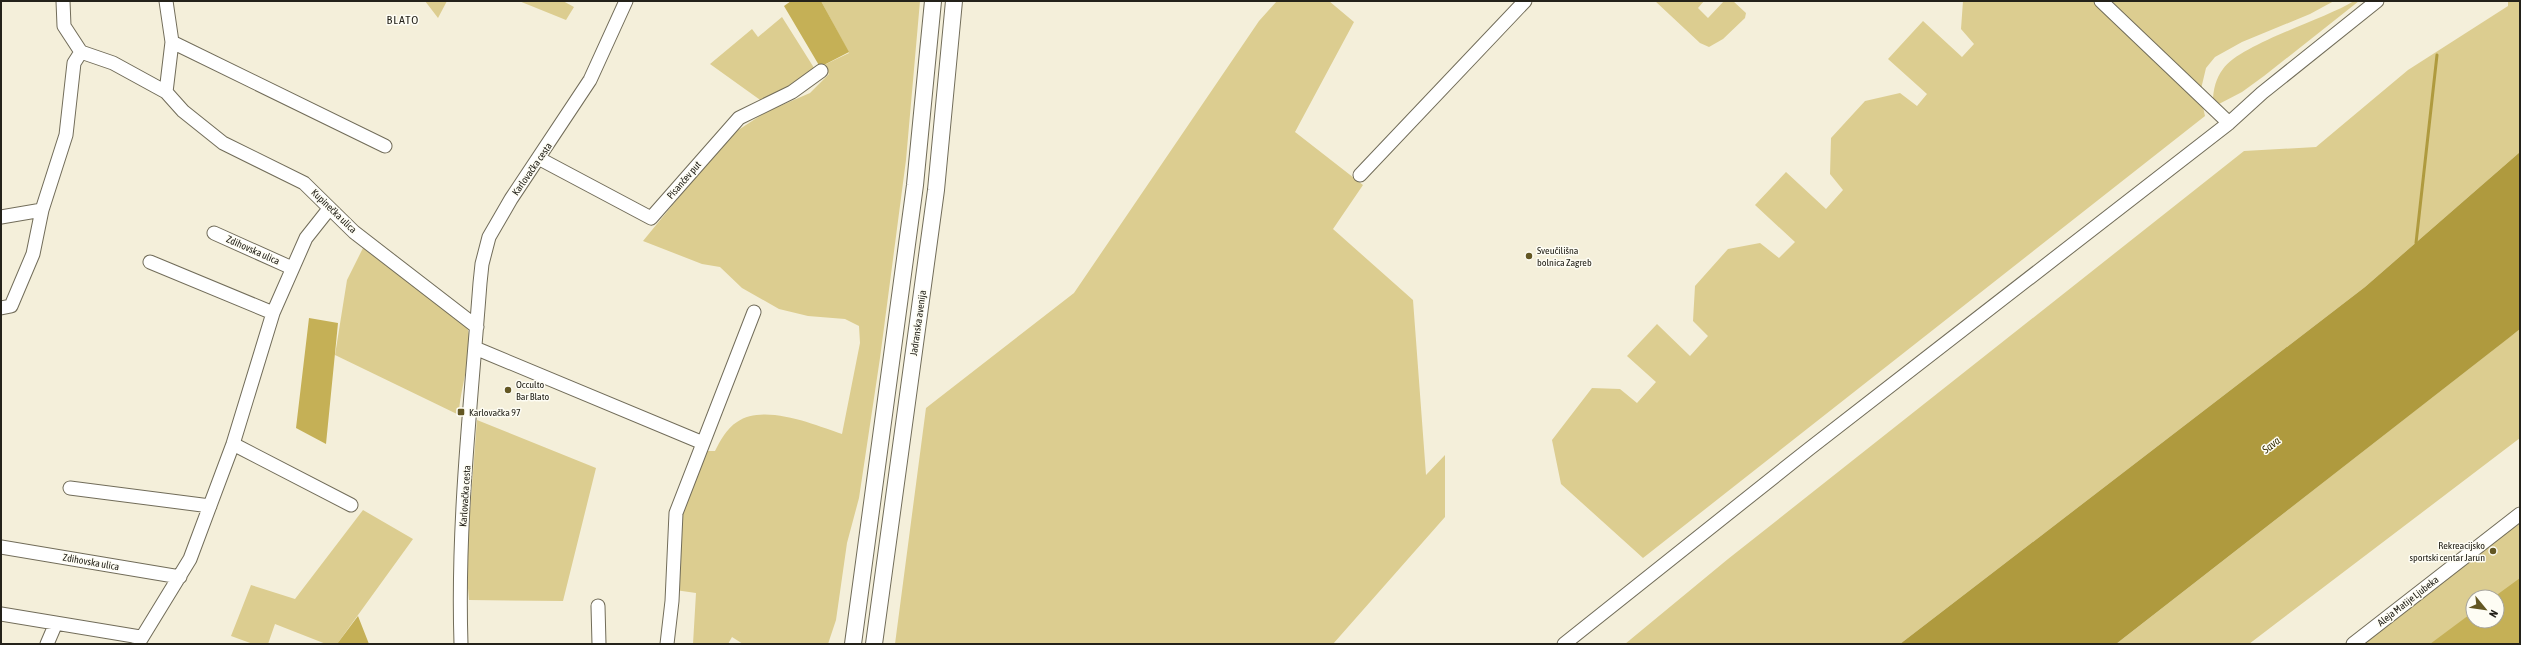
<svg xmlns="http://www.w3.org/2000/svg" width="2521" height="645" font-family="'Asap Condensed',sans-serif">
<rect width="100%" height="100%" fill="#f4efda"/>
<path fill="#dccd90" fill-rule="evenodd" d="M425,1H447L438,18Z
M519,1H563L574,7L566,20Z
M821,1H920L906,160L880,358L859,498L847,543L836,620L828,644H743L732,637L728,644H693L696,593L675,590L683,507L704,451H715C720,441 727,428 737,422C764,403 815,425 842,434L860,343L859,326L845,319L808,316L779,309L742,288L720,267L702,264L643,241L729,136L766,112L810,93L829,74L820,67L849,53Z
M1277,1H1329L1354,22L1295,132L1363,185L1333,229L1413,300L1426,475L1445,455V517L1333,644H895L926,408L1074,293L1259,21Z
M1655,1H1704L1698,8L1708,18L1724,1H1733L1746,13L1745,18L1723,39L1709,47L1700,43Z
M1963,1H2093L2173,75L2203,107L2205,116L1643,558L1561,484L1552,440L1592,388L1620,389L1637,403L1656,382L1627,356L1657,324L1690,356L1708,336L1693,321L1695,286L1728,249L1760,243L1779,258L1795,242L1755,205L1786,172L1826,209L1843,190L1830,174L1831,138L1865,101L1900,93L1917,106L1927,94L1888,59L1923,21L1962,57L1974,44L1961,29Z
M2105,1H2334L2310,14L2242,42L2215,57L2206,68L2201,89Z
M2354,1H2359L2264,76L2242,92L2217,105L2213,101C2213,90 2216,78 2223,69C2241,44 2323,20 2354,1Z
M2508,1H2520V152L2365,287L1900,644H1625L1728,559L2244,151L2316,147L2408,70L2508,6Z
M782,17L816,71L763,102L710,64L752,29L758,37Z
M363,248L467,327C475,348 459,391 459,415L335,355L347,280Z
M2520,329V438L2249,644H2116Z
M477,420L596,468L563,601L469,600L466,564Z
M2520,509V644H2346ZM2473,597H2497V621H2473Z
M363,510L413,539L337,644H326L275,624L268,644H253L231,636L251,585L295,599Z"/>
<path fill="#c5b056" d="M791,1H821L849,52L820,67L784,6Z
M309,318L338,323L326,444L296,428Z
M2520,578V644H2430L2473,612V621H2497V597H2494Z
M358,616L369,644H337Z"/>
<path fill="#af9a3e" d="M2520,152V329L2510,337L2116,644H1900L2365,287Z"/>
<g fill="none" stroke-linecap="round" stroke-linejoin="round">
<path stroke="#af9a3e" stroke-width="3" d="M2416,243L2437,55"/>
<g stroke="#716c59" stroke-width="15">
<path id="minor" d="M63,1L64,26L81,52
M2101,1L2229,123
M172,42L385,146
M166,92L172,42L166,1
M540,159L651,218L739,118L792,92L821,71
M1360,175L1525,1
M1,217L42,210
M214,233L292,268
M150,262L273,313
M1,308L11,306L33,254L42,210L66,135L74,63L81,52L113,63L166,92L183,111L223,143L304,183L354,232L477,327
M475,348L703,443
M233,444L351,505
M70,488L210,506
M1,547L180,577
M598,606L599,644
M1,614L140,637
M47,644L56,623
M138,644L190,559L233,444L273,313L306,238L329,209
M461,644C457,524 471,403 480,283L482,264L489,237L511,199L590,80L626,1
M667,644L672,601L676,513L754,312
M1564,644L1809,449L2229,123L2262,93L2377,1
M2353,644L2520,514"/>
</g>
<g stroke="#716c59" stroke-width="18">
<path id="major" d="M853,644L915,185L933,1
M874,644L936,190L954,1"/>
</g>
<use href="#minor" stroke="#fff" stroke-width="13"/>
<use href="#major" stroke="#fff" stroke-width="16"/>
</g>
<g fill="#635723" stroke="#fefdf4" stroke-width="1.5">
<circle cx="1529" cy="256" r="4"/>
<circle cx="508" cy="390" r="4"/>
<rect x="457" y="408" width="8" height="8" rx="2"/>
<circle cx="2493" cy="551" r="4"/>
</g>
<g text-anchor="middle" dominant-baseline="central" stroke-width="3" stroke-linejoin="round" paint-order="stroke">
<g font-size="10" fill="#24221a" stroke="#fefdf4">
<text transform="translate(532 169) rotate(-55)">Karlovačka cesta</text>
<text transform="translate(684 180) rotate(-49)">Pisančev put</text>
<text transform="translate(334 211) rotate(44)">Kupinečka ulica</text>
<text transform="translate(253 250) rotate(24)">Zdihovska ulica</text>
<text transform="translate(918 323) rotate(-82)">Jadranska avenija</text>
<text transform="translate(465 496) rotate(-86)">Karlovačka cesta</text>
<text transform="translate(91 562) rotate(10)">Zdihovska ulica</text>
<text transform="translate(2408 601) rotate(-38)">Aleja Matije Ljubeka</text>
</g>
<g font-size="10" fill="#24221a" stroke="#fefdf4" text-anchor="start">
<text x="1537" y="250">Sveučilišna<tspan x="1537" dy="12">bolnica Zagreb</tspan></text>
<text x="516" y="384">Occulto<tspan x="516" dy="12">Bar Blato</tspan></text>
<text x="469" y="412">Karlovačka 97</text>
<text x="2485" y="545" text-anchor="end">Rekreacijsko<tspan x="2485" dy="12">sportski centar Jarun</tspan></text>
</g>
<g font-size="11" font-style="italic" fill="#383007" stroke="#fefdf4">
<text transform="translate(2271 445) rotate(-38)">Sava</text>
</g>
<g font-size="12" letter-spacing="1" fill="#24221a" stroke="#fefdf4">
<text x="403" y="20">BLATO</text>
</g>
</g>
<rect width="2521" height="645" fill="none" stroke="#24221a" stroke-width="4"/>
<g transform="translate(2485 609) rotate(119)"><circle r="19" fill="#fefdf4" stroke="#a7a59d"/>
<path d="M0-3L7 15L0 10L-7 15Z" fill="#635723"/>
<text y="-6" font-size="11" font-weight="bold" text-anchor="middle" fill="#24221a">N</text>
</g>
</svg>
